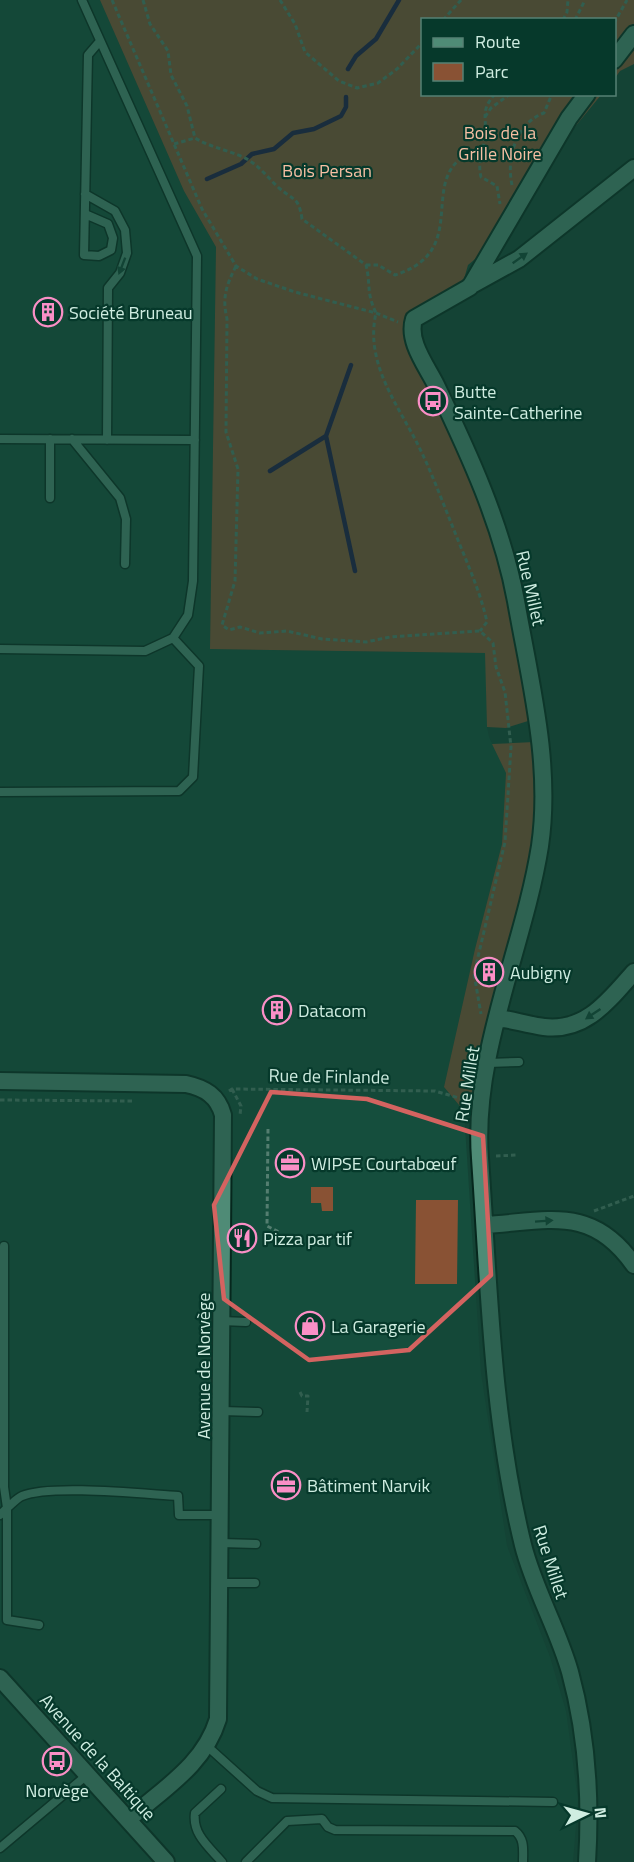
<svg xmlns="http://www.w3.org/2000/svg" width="634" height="1862" font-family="'Titillium Web',sans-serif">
<rect width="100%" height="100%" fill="#144335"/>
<path fill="#154e3d" d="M0,0H100L184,191L216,247L210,649L486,653L487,727L489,737L506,773L502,844L475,949L444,1087L464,1111L481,1373L507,1546L550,1657L566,1711L578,1800L573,1862H0Z"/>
<path fill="#895234" d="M100,0H634V64L620,71L615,78L614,20H422V94L601,95L524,189L486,250L468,265L462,286L414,315L410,338L481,501L513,602L528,721L506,728L487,727L485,653L210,649L216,247L184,191Z
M534,742L538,825L476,1102L464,1111L444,1087L475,949L502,844L506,773L492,744Z
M311,1187H333V1211H322L321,1203H311Z
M416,1200H458L457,1284H415Z"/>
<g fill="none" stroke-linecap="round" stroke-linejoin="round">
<path stroke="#201247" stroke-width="4.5" d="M348,69L356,56L376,39L399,0
M207,179L241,164L252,154L274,149L293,133L314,129L341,116L346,107V97
M351,365L326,436L355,571
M270,471L326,436"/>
<g stroke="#06271d" stroke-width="11">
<path id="lane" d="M85,194L115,211L125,230L127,253L120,273L108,288L107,440
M85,214L108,224L113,238L111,250L99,256L84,255L88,55L100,41
M0,439L195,440
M72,439L120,498L126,519L125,564
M50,498V439
M0,649L145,651L173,638L188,615L193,581L197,256L82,0
M0,792L179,791L193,777L199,666L173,638
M488,1063L519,1062
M4,1246V1487L7,1508C12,1504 17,1498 22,1496C50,1484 144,1494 178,1496L179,1515H221
M222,1321L246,1322
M222,1411L258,1412
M0,1515L7,1508V1620L39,1625
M221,1543L256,1544
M221,1583H255
M207,1746L257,1791L272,1798L553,1802
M221,1789L195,1813C192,1834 209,1847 222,1862
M0,1848L87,1775
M246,1862L287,1821L322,1819L328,1827L335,1830L515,1831C525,1839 523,1850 523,1862"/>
</g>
<g stroke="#06271d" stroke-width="20">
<path id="street" d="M614,60L634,34
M470,286L519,259L634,168
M498,1018C513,1020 528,1025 544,1027C586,1032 609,1000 634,972
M0,1081L186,1084C205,1088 218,1096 223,1115L218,1719C204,1765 164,1788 129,1819
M485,1225C549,1221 592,1205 634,1265
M0,1678L166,1862
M587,1862C591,1799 587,1734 570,1672C558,1629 534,1589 523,1545C492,1419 489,1287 480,1158C472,1054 524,947 540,846C552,764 530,681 516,601C502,525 469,454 436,385C426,365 407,341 414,319L470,287L569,118L587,94"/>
</g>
<path stroke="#547e70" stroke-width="3" stroke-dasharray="4.5 3" stroke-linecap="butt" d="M112,0L202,209L236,266L257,279L295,292L376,313L398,322
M143,0L150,24L168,51L171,75L187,106L195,138C210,147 227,150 243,157C258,164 267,177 279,188C293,200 299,197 302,219L366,265C371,286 366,292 376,313C365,361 395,401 416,441C431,470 442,501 454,530C466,561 480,590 487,622L480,631
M280,0L295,24L305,52L339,81L357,88L378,83L397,69L422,43
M443,20L461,0
M563,20L567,12L568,0
M575,20L585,0
M614,23L627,0
M495,94C480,111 487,116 485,135C484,150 477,161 481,177L497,186L500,204
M485,117L491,108L510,94
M174,144L195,138
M512,185C506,158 516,123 544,113L552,94
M366,265H378L395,275C478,249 408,170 481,149
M236,266C226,286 222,297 227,319L226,432L238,469L235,581L222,625L229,630L240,627L260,633L287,631L322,639L366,642L390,637L480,631L493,643L496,667L505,692L511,747L505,842L474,974L481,1014
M232,1089L241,1106L240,1115
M229,1091L232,1089L435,1091L466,1100
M0,1100L135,1101
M268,1129L267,1226L279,1232
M496,1156L516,1155
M594,1211L634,1196
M300,1392L302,1396H308L307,1412"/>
<use href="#lane" stroke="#4f8b76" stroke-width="8"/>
<use href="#street" stroke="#4f8b76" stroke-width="16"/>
</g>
<defs><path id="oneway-solid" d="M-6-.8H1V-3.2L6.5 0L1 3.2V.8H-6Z" transform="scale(1.5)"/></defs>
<g fill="#114536">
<use href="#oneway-solid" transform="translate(520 258) rotate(-35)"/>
<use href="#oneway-solid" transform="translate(122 266) rotate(111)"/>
<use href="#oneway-solid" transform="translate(593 1014) rotate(146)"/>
<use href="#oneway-solid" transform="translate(544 1221) rotate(-4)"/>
</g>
<path d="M0 0H634V1862H0ZM271,1092L367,1099L483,1136L491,1275L409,1350L309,1360L224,1299L214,1205Z" fill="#144335" fill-opacity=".55" fill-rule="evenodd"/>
<path fill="none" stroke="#d46360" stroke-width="4.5" stroke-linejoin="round" d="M271,1092L367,1099L483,1136L491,1275L409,1350L309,1360L224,1299L214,1205Z"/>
<defs>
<g id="building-ring" transform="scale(1.5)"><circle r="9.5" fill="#06392b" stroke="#fa8fc6" stroke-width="1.5"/><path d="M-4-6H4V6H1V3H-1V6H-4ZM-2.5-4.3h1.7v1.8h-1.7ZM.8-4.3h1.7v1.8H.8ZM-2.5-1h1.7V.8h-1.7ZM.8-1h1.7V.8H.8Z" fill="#fa8fc6"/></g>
<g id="bus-ring" transform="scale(1.5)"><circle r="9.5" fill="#06392b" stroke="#fa8fc6" stroke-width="1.5"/><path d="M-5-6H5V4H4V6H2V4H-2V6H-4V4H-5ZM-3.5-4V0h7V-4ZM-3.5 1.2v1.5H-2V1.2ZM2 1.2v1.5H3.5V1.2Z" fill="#fa8fc6"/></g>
<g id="office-ring" transform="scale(1.5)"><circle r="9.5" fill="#06392b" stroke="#fa8fc6" stroke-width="1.5"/><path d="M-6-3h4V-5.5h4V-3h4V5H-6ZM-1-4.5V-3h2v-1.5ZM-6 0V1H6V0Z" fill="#fa8fc6"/></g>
<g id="restaurant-ring" transform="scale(1.5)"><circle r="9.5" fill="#06392b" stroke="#fa8fc6" stroke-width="1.5"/><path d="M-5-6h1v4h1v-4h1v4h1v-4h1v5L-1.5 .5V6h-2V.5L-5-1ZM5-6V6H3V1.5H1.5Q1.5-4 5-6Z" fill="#fa8fc6"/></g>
<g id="shop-ring" transform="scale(1.5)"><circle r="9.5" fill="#06392b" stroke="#fa8fc6" stroke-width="1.5"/><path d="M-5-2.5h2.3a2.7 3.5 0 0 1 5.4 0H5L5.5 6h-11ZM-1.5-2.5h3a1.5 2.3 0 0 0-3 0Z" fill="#fa8fc6"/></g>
</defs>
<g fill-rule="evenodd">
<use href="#building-ring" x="48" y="312"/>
<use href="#bus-ring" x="433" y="401"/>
<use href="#building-ring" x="489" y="972"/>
<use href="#building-ring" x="277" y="1010"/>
<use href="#office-ring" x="290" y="1163"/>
<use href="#restaurant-ring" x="242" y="1238"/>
<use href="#shop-ring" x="310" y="1326"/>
<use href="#office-ring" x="286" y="1485"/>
<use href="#bus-ring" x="57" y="1761"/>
</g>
<g text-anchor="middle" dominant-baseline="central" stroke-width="4.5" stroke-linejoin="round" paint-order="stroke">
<g font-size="18" fill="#f6bfa3" stroke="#06392b">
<text x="500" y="132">Bois de la<tspan x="500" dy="21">Grille Noire</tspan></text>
<text x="327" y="170">Bois Persan</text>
</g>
<g font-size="18" fill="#cfede1" stroke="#06392b" text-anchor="start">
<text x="69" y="312">Société Bruneau</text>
<text x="454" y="391">Butte<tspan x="454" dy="21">Sainte-Catherine</tspan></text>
<text x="510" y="972">Aubigny</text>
<text x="298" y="1010">Datacom</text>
<text x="311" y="1163">WIPSE Courtabœuf</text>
<text x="263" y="1238">Pizza par tif</text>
<text x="331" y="1326">La Garagerie</text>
<text x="307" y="1485">Bâtiment Narvik</text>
<text x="57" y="1790" text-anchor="middle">Norvège</text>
</g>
<g font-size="18" fill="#cfede1" stroke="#06392b">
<text transform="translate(531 588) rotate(77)">Rue Millet</text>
<text transform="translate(329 1076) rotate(1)">Rue de Finlande</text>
<text transform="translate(467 1084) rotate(-81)">Rue Millet</text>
<text transform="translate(203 1366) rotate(-90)">Avenue de Norvège</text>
<text transform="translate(551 1562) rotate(72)">Rue Millet</text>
<text transform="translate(98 1757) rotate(48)">Avenue de la Baltique</text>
</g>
</g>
<rect x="421" y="18" width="195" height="78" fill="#06392b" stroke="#568174" stroke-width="1.5"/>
<rect x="433" y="38" width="30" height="9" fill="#4f8b76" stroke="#568174" stroke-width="1.5"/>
<text x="475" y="48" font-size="18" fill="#cfede1">Route</text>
<rect x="433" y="63" width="30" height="18" fill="#895234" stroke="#568174" stroke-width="1.5"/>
<text x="475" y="78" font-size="18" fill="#cfede1">Parc</text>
<g transform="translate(586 1814) rotate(85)" stroke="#06392b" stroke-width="4.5" paint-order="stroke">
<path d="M0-4.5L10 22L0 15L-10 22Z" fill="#cfede1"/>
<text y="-9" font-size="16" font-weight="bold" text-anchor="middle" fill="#cfede1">N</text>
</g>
</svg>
